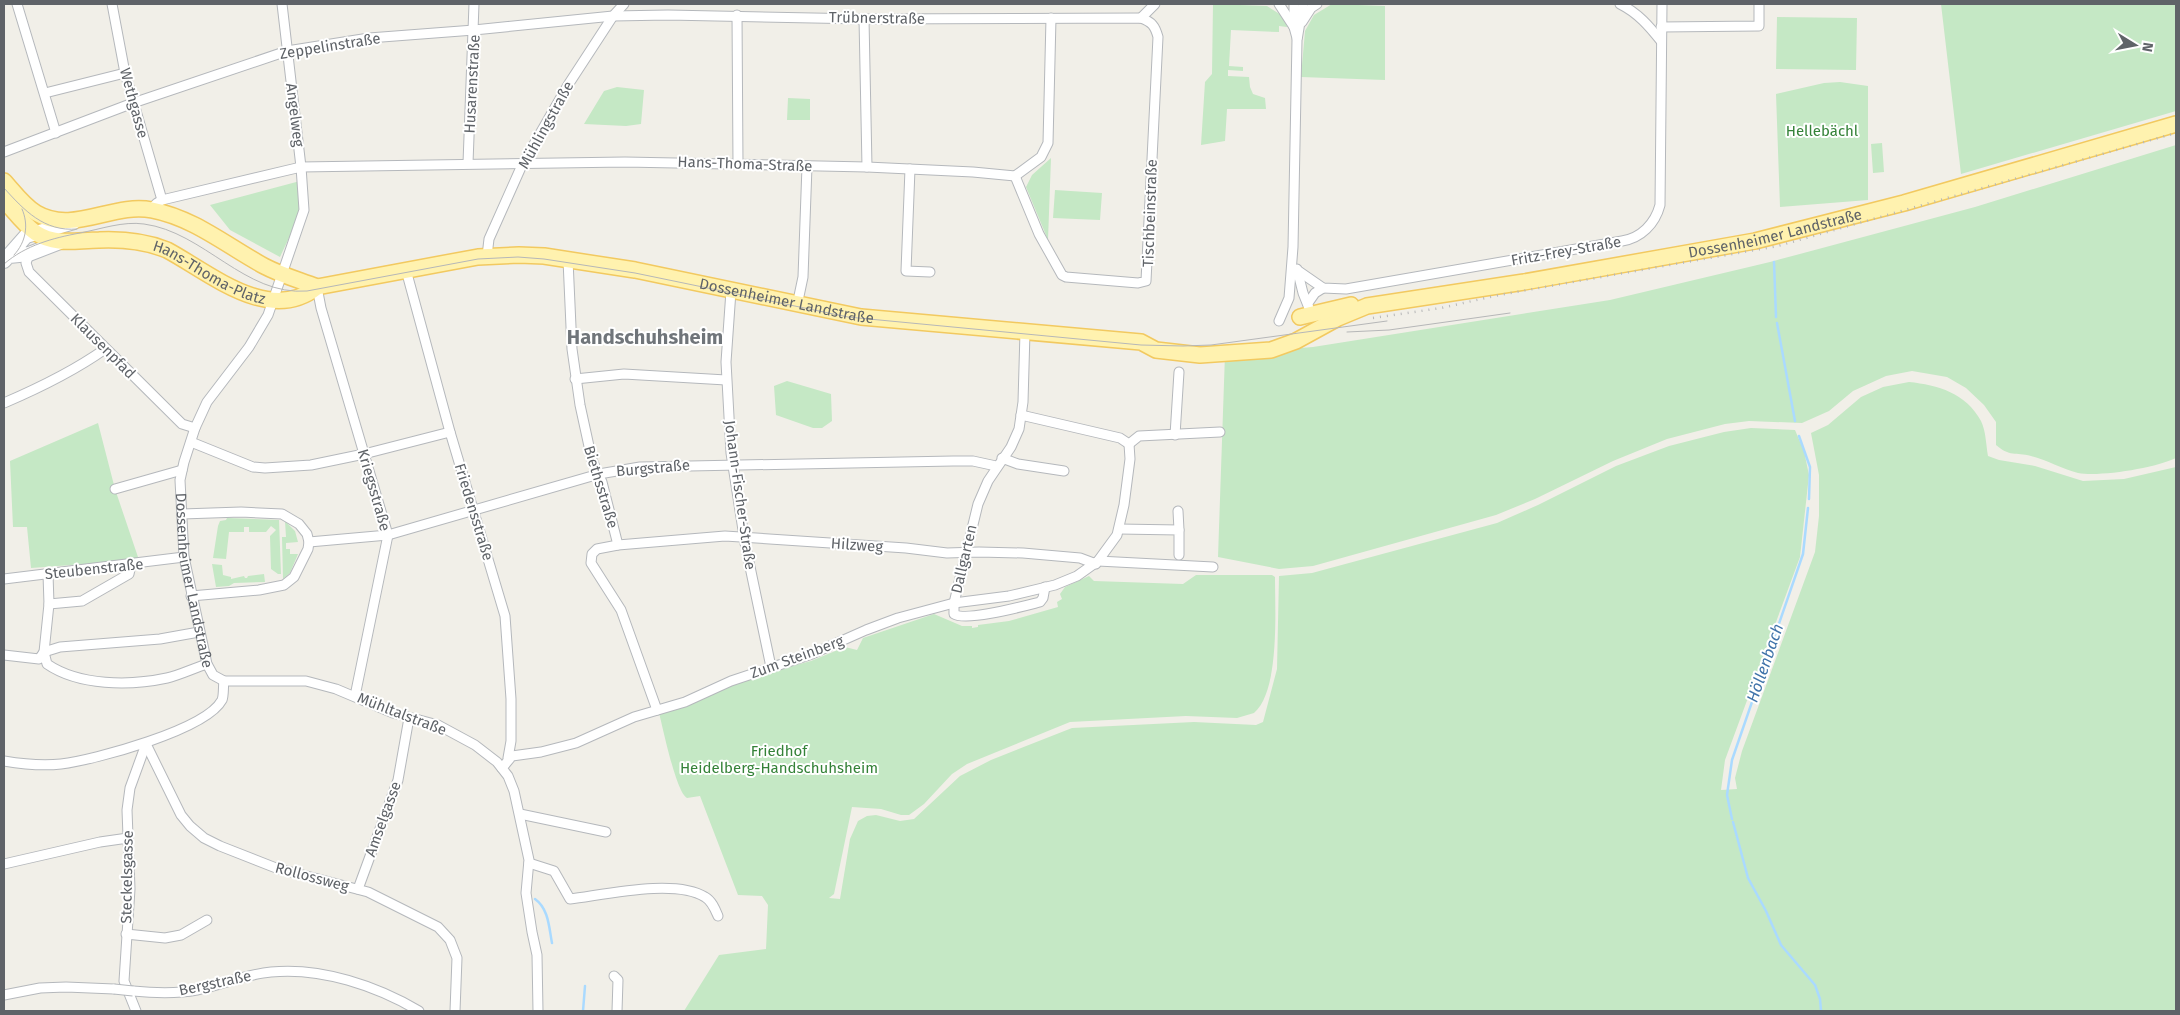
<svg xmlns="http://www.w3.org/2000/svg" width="2180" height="1015" font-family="'Fira Sans',sans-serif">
<rect width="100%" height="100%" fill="#f1efe8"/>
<path fill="#c5e8c5" d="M1213,4L1267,6L1286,18L1287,27L1279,26V32L1231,30L1229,66L1243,67V71L1228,70V76L1249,77L1250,87L1253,94L1265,98L1266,109H1227L1225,141L1201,145L1205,82L1212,74Z
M1332,4L1385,6V80L1301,77L1305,31L1314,15Z
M1941,4H2176V111L1961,174Z
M1777,17L1857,18L1856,70L1776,69Z
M1840,82L1868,86V200L1780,207L1776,94L1824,83Z
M617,87L644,90L641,124L626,126L584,124L604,91Z
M788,98L810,99V120H787Z
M1882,143L1884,172L1873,173L1871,144Z
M2176,145V458C2155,468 2101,477 2078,473C2062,469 2047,460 2031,456C2015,452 2010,457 1996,445V422L1984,405L1966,388L1947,377L1912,371L1886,376L1853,391L1829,411L1802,423L1749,421L1725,424L1667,439L1613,461L1535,499L1496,515L1313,566L1279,569L1218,557L1225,354L1313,347L1610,300L1770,262L1975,207Z
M1051,158L1048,240L1026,187L1032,175Z
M300,181L302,210L280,257L230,230L210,205Z
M1055,190L1102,193L1100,220L1053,218Z
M787,381L831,394L832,421L822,428H813L776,415L774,386Z
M1909,382C1938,385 1966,393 1981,421C1986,431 1986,445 1988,456L1999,460L2035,466L2083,481L2124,479L2176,467V1011H684L719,955L766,949L768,905L762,896L738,895L700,796L687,798C676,792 663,728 659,713L745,679L811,661L845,647L857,650L863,638L934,614L962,626H972V628L978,627V625L1009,621L1058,607L1057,602L1062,599L1060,594L1065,587L1089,576L1094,581L1183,584L1196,575H1272L1275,577C1275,610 1280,691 1254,713L1237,718L1186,716L1070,722L967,764L952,774L924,804L909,815H901L881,809L852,807L834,894L829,898L840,899L850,839L858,821L867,816L876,815L900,821L914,819L960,776L991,760L1072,728L1194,722L1256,725L1263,722L1277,669L1279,576L1312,573L1497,523L1538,505L1616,466L1669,446L1724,432L1751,428L1795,430L1804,451L1809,475L1800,557L1725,760L1721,790L1737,789L1735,778L1742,751L1815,552L1819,516V475L1811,433L1828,425L1861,397L1883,387Z
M98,423L115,489L139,560L31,568L27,527H13L10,461Z
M227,518L279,520L281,574H278L271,569L270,536L276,530L271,526L266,532H249V527H244V532H229L226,559L213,558L218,526L220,521L226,520Z
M285,521L295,531L298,542L286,543V549H290V554H298L290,573L283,579L282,537H286Z
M212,564L222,565L223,575L231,577V579L244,576L245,578H247L248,576L264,574L265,582L234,583L229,586L216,587Z"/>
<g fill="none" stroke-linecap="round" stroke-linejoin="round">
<path stroke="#aadaff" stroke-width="2.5" d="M1774,262L1776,317
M1777,323L1795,421
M1799,436L1810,467L1809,499
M1732,819L1727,795L1732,760L1803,554L1808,508
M1733,822L1748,878L1766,911L1781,945L1815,985L1820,999L1821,1011
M535,899C549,909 549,928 552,943
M583,1011L585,986"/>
<g stroke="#b5b8bc" stroke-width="11">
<g id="minor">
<path d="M17,4L56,133"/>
<path d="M112,4L125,73L162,200"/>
<path id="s1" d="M282,4L301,167L304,210L268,315L249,347L207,402L195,428L184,462L180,480L184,557L207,664L213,675L224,681H306L336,689L393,713L438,725L475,745L497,762L508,776L514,791L529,860L526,893L532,932L537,955L538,1011"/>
<path d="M1279,4L1294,27"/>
<path d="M1294,4V27L1297,38"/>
<path d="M1620,4C1638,13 1649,26 1661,41"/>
<path d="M737,15L738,164"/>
<path d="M1141,18L1155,4"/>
<path d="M864,19L867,167"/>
<path d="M1302,22L1311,8L1317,4"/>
<path d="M1661,27L1759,26V4"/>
<path d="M45,93L125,73"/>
<path d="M4,152L133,103L287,51L369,38L474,30L613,16L668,15L864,19L1141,18C1152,22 1155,26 1158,37L1146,281L1138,283L1066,277L1062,275L1039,234L1015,176"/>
<path d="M468,163L474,4"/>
<path d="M910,169L906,271L930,272"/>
<path d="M151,209L157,203L162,200L301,167L625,162L867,167L973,172L1015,176L1041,157L1048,143L1051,18"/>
<path d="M29,254L26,263L29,272L182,424L195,428"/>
<path d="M487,256L489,239L522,165L568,85L613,16L624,4"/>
<path d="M568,260L572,349L580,405L592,460L602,482L618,545"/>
<path d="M1297,269L1303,293L1309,308V314"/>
<path d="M406,270L450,432L505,616L511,699V741L508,758"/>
<path d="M1297,270L1323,288L1346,289L1622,241C1641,238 1655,224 1660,205L1662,4"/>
<path d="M317,287L321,308L388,535L355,696"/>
<path d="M731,291L726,362L731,453L745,543L771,667"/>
<path d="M799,296L803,277L807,166"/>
<path d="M1308,303L1315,293L1323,288"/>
<path d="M1279,321L1289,298L1293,247L1297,40L1303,4"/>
<path d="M1025,332L1023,402L1019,429L1011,447L988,481L978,504L954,603V614C966,622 1024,606 1040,602L1043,598L1045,587"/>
<path d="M575,379L624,374L726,380"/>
<path d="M4,403C39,388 74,371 105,349"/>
<path d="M1021,415L1120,438L1129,444"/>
<path d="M1175,435L1179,372"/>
<path d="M191,442L253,467L265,468L311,465L364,454L450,432"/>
<path d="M1129,444L1139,436L1220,432"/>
<path d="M1002,458L1018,464L1064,471"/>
<path d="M115,489L182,470"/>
<path d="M1178,511L1179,530"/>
<path d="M182,514L241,512L282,514L299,524L307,534L309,542L308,549L294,577L284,585L259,590L191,596"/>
<path d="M1119,529L1179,530V555"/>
<path d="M309,542L388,535L599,474L640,467L953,461H973L996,466"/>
<path d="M1098,561L1213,567"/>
<path d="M48,574L49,604L44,652L47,664C79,686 130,686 167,678C180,675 194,668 207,664"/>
<path d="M4,579L184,557"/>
<path d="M49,604L82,601L129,574L131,565"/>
<path d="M4,655L39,659L44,652L60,647L160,639L199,632"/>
<path d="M657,710L621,610L591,563L592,554L597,549L618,545L725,536L906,548L947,553L979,552L1023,553L1080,558L1096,564"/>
<path d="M146,744L181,815L190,826L204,838L220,846L276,868L368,892L438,927L450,940L457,958L455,1011"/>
<path d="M4,761C22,764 43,766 61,764C94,760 206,730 222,700C224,695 223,687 224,681"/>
<path d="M502,768L512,756L541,752L576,743L634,717L685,702L731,681L812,654L866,630L898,618L954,603L1009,596L1055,585L1077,576L1098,561L1117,535L1124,505L1130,459L1129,444"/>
<path d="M520,814L606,832"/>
<path d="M529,863L554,871L570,899C603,895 675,878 705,897C712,901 715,909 718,916"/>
<path d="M4,864L100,842L128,838"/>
<path d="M358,889L398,780L409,718"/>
<path d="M126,934L165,938L181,935L207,920"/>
<path d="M614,976L618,980L617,1011"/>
<path d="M133,991C154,993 176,994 197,990C222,985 246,974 271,972C321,967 377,986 419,1011"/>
<path d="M4,995L40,988L66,987L114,989"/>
<path d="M136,1011L124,981L130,889L127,810L130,788L146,744"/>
</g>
</g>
<g stroke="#b6babf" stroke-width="16">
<path id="secondary" d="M9,256L29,254L60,242
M4,261L26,236L74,222"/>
</g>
<g stroke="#f2c960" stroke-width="18">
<g id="primary">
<path d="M4,181C14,192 23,205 36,213C73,235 113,202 152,210C194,218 227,246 264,266C281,275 299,280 317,287"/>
<path id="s2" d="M4,200C14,211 24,225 36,233C56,246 77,240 99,240C123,239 145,241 167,250C210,273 269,325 317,287L478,257L519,255L544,256L635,270L861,317L1141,342L1156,350L1200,355L1271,350L1296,341L1338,318L1367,306L1524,282L1755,241L1904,203L2176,124"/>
<path d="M1300,317L1351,305"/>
</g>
</g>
<use href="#minor" stroke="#fff" stroke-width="9"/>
<use href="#secondary" stroke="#fff" stroke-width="14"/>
<use href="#primary" stroke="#fff2af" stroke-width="15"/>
<path stroke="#b6b7b8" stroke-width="1" d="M4,188C24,210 44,232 77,229
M14,255C26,242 29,225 22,209
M4,264C26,245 53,238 80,233C101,229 123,221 144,224C204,232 245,296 307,291L478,259L518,257L544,259L635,273L848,317L1141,345L1183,346L1211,345L1387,321
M1347,332L1389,330L1510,313"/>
<path stroke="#b6b7b8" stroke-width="2.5" stroke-dasharray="1 6" stroke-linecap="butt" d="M1373,318L1441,308L1499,295L1778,246L2176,133"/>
<g stroke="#b5b8bc" stroke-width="11" stroke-linecap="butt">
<path id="minor-bridge" d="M114,989L133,991"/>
</g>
<use href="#minor-bridge" stroke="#fff" stroke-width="9"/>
</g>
<g text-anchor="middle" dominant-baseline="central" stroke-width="4" stroke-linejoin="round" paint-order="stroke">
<g font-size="15" fill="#5f6368" stroke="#fff">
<text transform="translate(877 18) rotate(1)">Trübnerstraße</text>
<text transform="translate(330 46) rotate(-9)">Zeppelinstraße</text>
<text transform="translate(472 84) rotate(-87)">Husarenstraße</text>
<text transform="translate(134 103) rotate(75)">Wethgasse</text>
<text transform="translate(295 115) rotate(83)">Angelweg</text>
<text transform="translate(546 125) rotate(-61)">Mühlingstraße</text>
<text transform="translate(745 164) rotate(2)">Hans-Thoma-Straße</text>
<text transform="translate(1150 213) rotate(-88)">Tischbeinstraße</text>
<text stroke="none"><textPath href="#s2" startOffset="1832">Dossenheimer Landstraße</textPath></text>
<text transform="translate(1566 251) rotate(-10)">Fritz-Frey-Straße</text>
<text stroke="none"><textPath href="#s2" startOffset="228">Hans-Thoma-Platz</textPath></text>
<text stroke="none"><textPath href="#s2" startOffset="822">Dossenheimer Landstraße</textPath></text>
<text transform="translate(103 346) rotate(45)">Klausenpfad</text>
<text transform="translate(653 468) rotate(-5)">Burgstraße</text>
<text transform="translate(601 487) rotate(73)">Biethsstraße</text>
<text transform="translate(374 490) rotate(74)">Kriegsstraße</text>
<text transform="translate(740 495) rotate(82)">Johann-Fischer-Straße</text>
<text transform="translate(474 512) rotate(73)">Friedensstraße</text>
<text transform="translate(857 545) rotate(4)">Hilzweg</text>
<text transform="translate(964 559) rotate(-77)">Dallgarten</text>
<text transform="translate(94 569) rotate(-6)">Steubenstraße</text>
<text stroke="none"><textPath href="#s1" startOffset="609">Dossenheimer Landstraße</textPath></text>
<text transform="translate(797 657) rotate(-20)">Zum Steinberg</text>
<text transform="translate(402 714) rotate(21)">Mühltalstraße</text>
<text transform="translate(383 819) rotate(-70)">Amselgasse</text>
<text transform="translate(127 877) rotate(-89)">Steckelsgasse</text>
<text transform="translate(312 877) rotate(15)">Rollossweg</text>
<text transform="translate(215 983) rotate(-12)">Bergstraße</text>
</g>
<g font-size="15" fill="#348238" stroke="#fff">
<text x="1822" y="131">Hellebächl</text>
<text x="779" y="751">Friedhof<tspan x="779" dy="17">Heidelberg-Handschuhsheim</tspan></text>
</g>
<g font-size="16" font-style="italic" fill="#4174aa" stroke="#fff">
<text transform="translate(1765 663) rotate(-71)">Höllenbach</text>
</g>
<g font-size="20" font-weight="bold" fill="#70757a" stroke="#fff">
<text x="645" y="337">Handschuhsheim</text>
</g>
</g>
<rect width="2180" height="1015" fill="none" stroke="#5f6368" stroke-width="10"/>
<g transform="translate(2135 45) rotate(100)" stroke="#ffffff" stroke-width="4" paint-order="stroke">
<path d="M0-4L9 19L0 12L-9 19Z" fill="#5f6368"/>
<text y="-8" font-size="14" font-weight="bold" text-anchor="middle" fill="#5f6368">N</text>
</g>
</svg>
